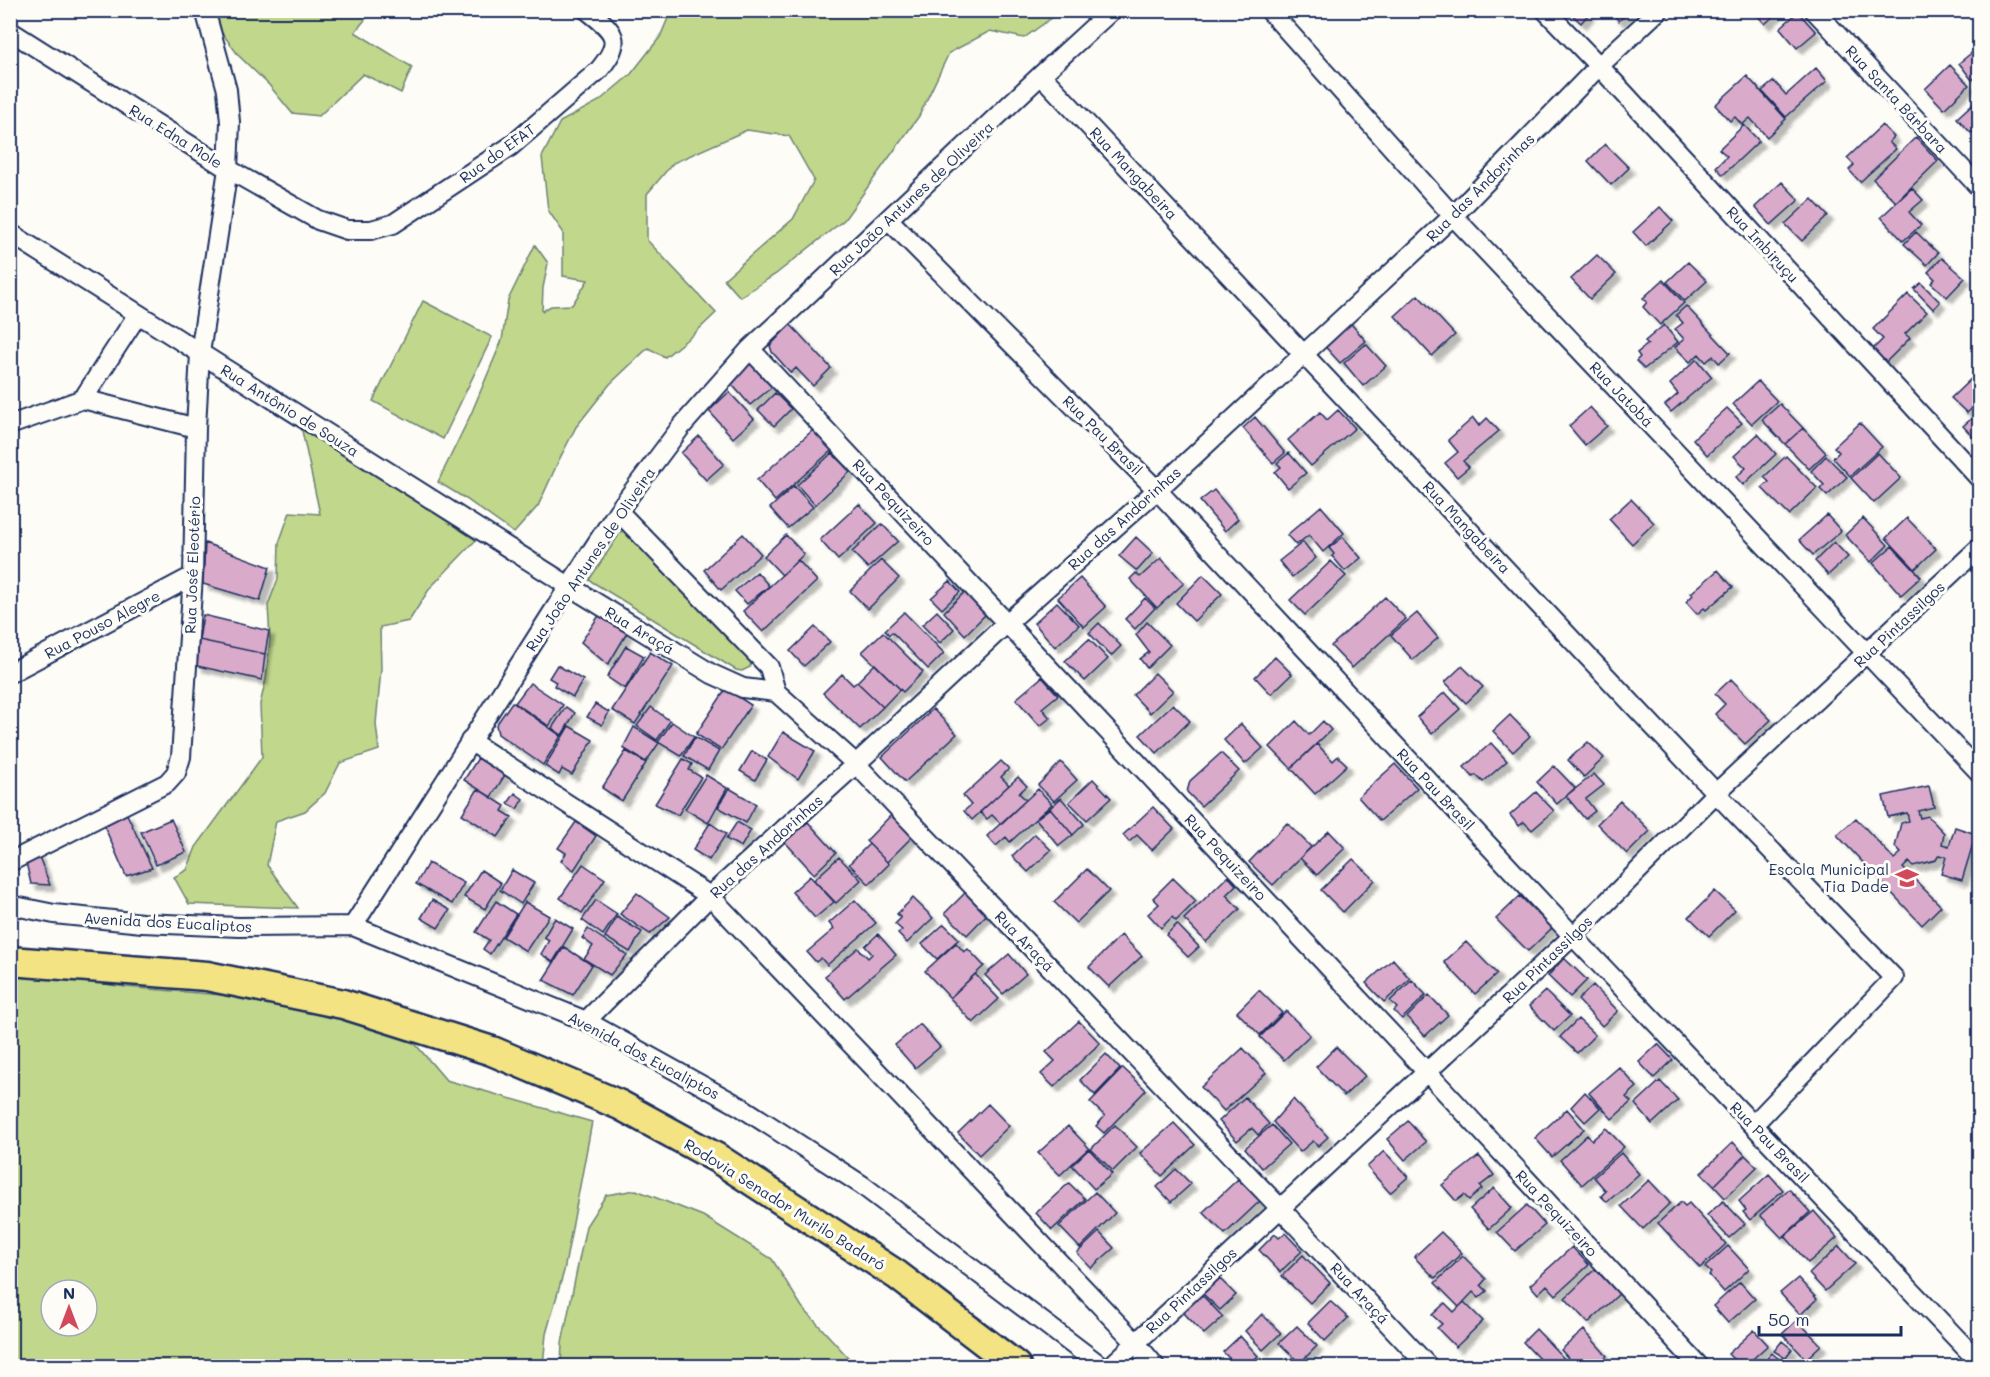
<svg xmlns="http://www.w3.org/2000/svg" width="1990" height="1377" font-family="Mali,sans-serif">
<defs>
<filter id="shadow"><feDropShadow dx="5.5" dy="5.5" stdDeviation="1.5" flood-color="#0004"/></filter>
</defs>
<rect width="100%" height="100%" fill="#fdfcf7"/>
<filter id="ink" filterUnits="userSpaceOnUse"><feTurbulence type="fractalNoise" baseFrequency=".0167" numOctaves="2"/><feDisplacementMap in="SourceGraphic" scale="12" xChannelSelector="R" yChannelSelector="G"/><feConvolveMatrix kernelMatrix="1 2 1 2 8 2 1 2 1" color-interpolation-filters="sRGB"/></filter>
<g filter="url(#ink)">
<path fill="#c1d78c" stroke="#6e8375" stroke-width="1.5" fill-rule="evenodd" d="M215,11H372L355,32L412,67L401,93L363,74L319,116L292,113L269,85L239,56L222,33Z
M671,11H1061L1024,38L990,31L949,53L919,116L844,220L776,274L740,297L724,279L793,219L814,180L789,136L747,130L673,163L647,194V240L716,313L695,333L665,357L648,348L610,384L576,427L559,460L538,506L514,533L466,499L438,482L471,414L502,340L508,300L535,245L548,263L543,288L542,311L551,306L572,305L588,280L563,276V232L548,210L542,157L560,122L599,101L631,74L660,37Z
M423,301L492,337L443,439L373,401Z
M301,426L476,540L430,588L409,621L380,627L381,669L376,724L379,750L340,763L325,793L305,811L276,821L267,865L298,908L189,904L174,877L187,870L196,847L262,757L260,704L266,679L270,639L268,605L278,579L279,543L290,512L320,514Z
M624,527L752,659L750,667L742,671L736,670L589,580Z
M10,972L47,975L125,987L222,995L332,1015L405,1032L446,1080L592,1122L564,1271L546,1334L543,1366H11ZM51,1290H87V1326H51Z
M636,1190L703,1216L772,1259L802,1307L856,1366H561L562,1343L586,1226L606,1195Z"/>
<path fill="#daaacb" stroke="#1b2f5e" stroke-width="1.5" filter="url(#shadow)" d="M1567,10H1592L1581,23Z
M1609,10H1630L1619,21Z
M1760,10H1780L1765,24L1756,14Z
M1798,12L1816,32L1797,48L1780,28Z
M1980,46V75L1972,80L1959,63Z
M1950,65L1969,85L1944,109L1925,89Z
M1816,68L1827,81L1786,117L1762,91L1774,81L1786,95Z
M1747,76L1786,119L1767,137L1750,118L1742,125L1735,117L1730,121L1715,105Z
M1980,97V125L1971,133L1957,118Z
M1744,125L1759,141L1723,175L1716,167L1727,156L1719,149Z
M1882,125L1894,137L1889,142L1896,149L1860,182L1849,170L1854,165L1847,158Z
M1916,137L1938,161L1896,202L1873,179Z
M1605,144L1629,168L1611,185L1588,161Z
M1782,182L1799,200L1771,225L1755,207Z
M1912,188L1923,200L1909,212L1921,225L1903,241L1881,217Z
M1812,199L1828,216L1802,241L1785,224Z
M1660,207L1673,221L1646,246L1633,232Z
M1916,232L1938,253L1927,265L1904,244Z
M1597,255L1616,274L1590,299L1571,279Z
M1942,258L1965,278L1947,297L1931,283L1935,279L1928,272Z
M1688,262L1707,281L1685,301L1667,282Z
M1663,280L1684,303L1660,325L1643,307L1647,302L1643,298Z
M1921,283L1940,302L1933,309L1914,289Z
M1908,294L1927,312L1905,334L1910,338L1881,367L1868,354L1883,339L1873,329Z
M1418,295L1455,335L1432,356L1395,316Z
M1686,306L1730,353L1719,363L1713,356L1706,362L1699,354L1690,362L1675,347L1684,339L1675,329L1683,323L1676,315Z
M1346,318L1366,341L1340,363L1320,341Z
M790,324L831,368L813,386L796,368L791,373L772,352L770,346Z
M1664,325L1678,342L1644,369L1636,361L1640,357L1637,353L1648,344L1645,341Z
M1366,344L1386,366L1363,386L1344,363Z
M1697,359L1712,377L1671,412L1665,405L1678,394L1670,384Z
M750,361L772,387L750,405L728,380Z
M1976,374L1980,377V401L1967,413L1951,398Z
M1758,381L1777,401L1752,424L1733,404Z
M729,392L754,419L733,438L709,411Z
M775,393L791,409L774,426L758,410Z
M1780,404L1803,428L1785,444L1762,420Z
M1590,407L1607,426L1585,445L1569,426Z
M1727,408L1742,423L1707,455L1693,439Z
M1338,410L1355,428L1311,466L1288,440L1320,412L1327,420Z
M1980,411V439L1977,441L1963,426Z
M1255,417L1285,453L1273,463L1243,428Z
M1473,418L1479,426L1487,418L1499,431L1463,461L1469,467L1457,477L1445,463L1458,452L1448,440Z
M1860,423L1882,447L1850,476L1833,458L1839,452L1834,447Z
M1803,428L1826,453L1809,469L1785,444Z
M814,429L832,450L775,501L757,480Z
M1758,434L1776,454L1743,485L1736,477L1746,468L1734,456Z
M699,436L724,464L706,480L681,453Z
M832,453L850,472L815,505L797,485Z
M1289,453L1306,473L1288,488L1275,472L1281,467L1277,463Z
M1878,453L1901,478L1874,503L1851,478Z
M1786,456L1817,488L1789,515L1762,488L1769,482L1764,477Z
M1826,456L1847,477L1827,496L1820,489L1824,485L1811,471Z
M794,486L813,507L788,528L770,508Z
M1214,490L1238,519L1225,531L1200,501Z
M1631,499L1654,523L1632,544L1609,519Z
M859,504L877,523L838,560L820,540Z
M1321,506L1344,533L1323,552L1309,535L1296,545L1287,535Z
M1827,515L1841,531L1813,555L1799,540Z
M1863,518L1888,545L1871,562L1845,535Z
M1907,518L1936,549L1915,569L1886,538Z
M882,524L898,541L868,568L852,552Z
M743,534L761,554L721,590L704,570Z
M786,535L804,554L782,575L764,556Z
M1136,537L1153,553L1137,571L1119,556Z
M1343,537L1361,558L1345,571L1332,556L1334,554L1329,548Z
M1303,542L1316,558L1292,577L1279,561Z
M1834,542L1848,557L1828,575L1815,561Z
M205,543L270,567L260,601L203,584Z
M1892,546L1921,577L1901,595L1873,563Z
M1161,558L1184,583L1157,608L1130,579L1136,573L1140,577Z
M798,560L817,581L763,632L743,611Z
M881,560L899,578L868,609L850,591Z
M1331,561L1346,576L1305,615L1290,600Z
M1718,570L1733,587L1706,610L1704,608L1697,614L1686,602L1693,595L1691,593Z
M757,572L769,586L747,604L735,591Z
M1203,575L1222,594L1194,621L1176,603Z
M1080,578L1106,607L1084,627L1058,598Z
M950,581L960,592L942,609L931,598Z
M966,591L987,613L965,635L944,612Z
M1385,597L1406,619L1352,668L1331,646Z
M1145,598L1155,608L1135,629L1125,619Z
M1057,602L1079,625L1055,647L1034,623Z
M937,611L954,629L940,643L922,625Z
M904,612L944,653L928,669L892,632L889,635L885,630Z
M1417,613L1438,638L1413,660L1391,635Z
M600,614L627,633L608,665L581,642Z
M203,615L269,631L265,654L199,640Z
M1147,622L1170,645L1147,668L1140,659L1149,652L1136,635Z
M1099,623L1121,646L1111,656L1089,633Z
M815,627L830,642L804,666L790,651Z
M883,632L923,672L903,692L862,652Z
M1089,639L1108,659L1085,681L1065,661Z
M199,640L265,654L262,680L197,666Z
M626,646L644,656L625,689L607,677Z
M650,652L673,666L635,724L612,710Z
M1275,657L1292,674L1271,694L1255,677Z
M875,664L900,689L883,707L857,682Z
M557,665L583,680L573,697L554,686L556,682L549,678Z
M1462,666L1483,687L1466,703L1445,682Z
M1155,673L1173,691L1150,713L1133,695Z
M842,674L853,685L857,682L883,707L860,729L823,693Z
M1042,677L1058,695L1042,708L1050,718L1040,726L1016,699Z
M1731,679L1771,720L1745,744L1715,714L1725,704L1715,694Z
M530,683L563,705L549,726L515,703Z
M726,689L751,705L721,750L696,734Z
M1445,692L1460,709L1432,734L1417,717Z
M512,702L561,736L543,765L498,734L496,725Z
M595,704L609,712L602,725L587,717Z
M1173,704L1190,721L1157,753L1140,735Z
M566,707L575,713L562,735L552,728Z
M651,707L670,721L657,740L637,726Z
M933,709L957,734L905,782L882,757Z
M1510,715L1530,736L1513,752L1493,731Z
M1296,721L1309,735L1323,721L1331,730L1291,768L1270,747Z
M672,722L694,737L681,756L658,742Z
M1241,724L1263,748L1245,764L1224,740Z
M569,726L593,740L572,775L562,769L559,775L545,766Z
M634,727L659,743L646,762L623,748Z
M783,732L815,751L798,779L768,757Z
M695,737L719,751L708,770L684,756Z
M1588,742L1604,758L1584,777L1568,760Z
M1491,743L1507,761L1483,782L1476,775L1473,777L1464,767Z
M1317,744L1333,761L1338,756L1347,765L1315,794L1291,768Z
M626,751L646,763L622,801L602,788Z
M752,751L767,760L755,780L740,771Z
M1221,753L1239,771L1201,806L1187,792L1190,781Z
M478,758L505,775L491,797L464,780Z
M683,759L692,764L689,770L701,777L678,815L655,804Z
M1001,761L1009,769L1001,777L1009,785L972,820L964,811L971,805L963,796Z
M1061,762L1077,780L1054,801L1038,785Z
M1395,764L1417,788L1380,821L1358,797Z
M1554,766L1575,788L1557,804L1537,782Z
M1594,774L1604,785L1586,799L1595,811L1585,819L1566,796Z
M706,775L727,788L708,823L685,809Z
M1018,777L1027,786L1019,793L1026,800L1001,824L992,815L987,819L980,812Z
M1093,779L1111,798L1087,820L1069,802Z
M1929,786L1934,807L1918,811L1920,818L1928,816L1944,833L1942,844L1949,846L1955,827L1976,834L1962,880L1941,874L1946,857L1939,855L1936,860L1913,866L1909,862L1903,868L1941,906L1922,925L1837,835L1856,818L1894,859L1901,853L1895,847L1901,823L1909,821L1907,813L1888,817L1883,796Z
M729,788L756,804L746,823L718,807Z
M478,789L505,806L502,811L512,817L498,837L462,814Z
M1038,789L1052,804L1010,842L1006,837L996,846L987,836Z
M1536,792L1554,811L1532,830L1524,822L1519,826L1510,815Z
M515,793L523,799L517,809L508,803Z
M1061,798L1084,824L1073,835L1050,808Z
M1620,801L1650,831L1627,854L1597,824Z
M1153,807L1174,829L1152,850L1137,835L1129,842L1123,835Z
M1050,808L1073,835L1059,846L1036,819Z
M126,812L152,868L126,876L103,823Z
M894,812L916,833L887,862L866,841Z
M171,819L186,852L156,865L141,832Z
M576,822L596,836L574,870L561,861L566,853L558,848Z
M737,822L751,830L741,847L726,839Z
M808,822L836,853L814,874L785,842Z
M710,823L726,834L709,860L693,850Z
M1287,823L1311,847L1273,885L1249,862Z
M1329,831L1345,848L1317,875L1300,858Z
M1035,834L1051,850L1028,872L1012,856Z
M869,844L889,864L869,884L849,864Z
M38,854L50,885L31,884L25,858Z
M839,857L861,880L836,903L814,880Z
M1353,859L1375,880L1343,912L1321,890Z
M428,863L464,883L452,904L416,884Z
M583,864L605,879L582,913L560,898Z
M1087,869L1109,891L1076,923L1054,902Z
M481,870L501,883L485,909L464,897Z
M512,870L534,883L521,904L500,890Z
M810,876L834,902L815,918L792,892Z
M1228,876L1236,885L1226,895L1240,909L1206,942L1184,919Z
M1173,878L1196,901L1176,921L1172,917L1161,928L1148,914L1159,904L1153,898Z
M968,890L990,911L967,935L945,913Z
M1715,891L1735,910L1709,936L1689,917Z
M637,893L670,917L650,934L620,914Z
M1520,896L1552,928L1528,951L1496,919Z
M913,898L933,918L907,943L898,934L902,930L895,924L901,918L897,914Z
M432,900L450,910L438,928L421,918Z
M596,900L617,914L603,935L582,920Z
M855,900L876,923L827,965L821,958L816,962L807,952L834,929L829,923Z
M496,901L516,914L490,954L483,949L489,940L476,932Z
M525,902L549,916L526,951L503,937Z
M617,917L642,932L630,952L605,937Z
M555,918L573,929L553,962L541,954L549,940L544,937Z
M944,924L959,939L937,959L922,944Z
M1177,924L1199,947L1188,957L1166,935Z
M588,929L627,955L610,975L584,959L593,946L582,938Z
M878,934L896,955L845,999L825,976L858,948L868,958L872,954L865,946Z
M1121,935L1142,956L1109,987L1089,967Z
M1466,942L1497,974L1475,994L1444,962Z
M956,943L964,952L968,949L984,966L950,998L925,971Z
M564,947L592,965L573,995L543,980Z
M1009,954L1026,974L1003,994L985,975Z
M1564,958L1587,980L1570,997L1548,976Z
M1393,959L1410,979L1384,1002L1366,983Z
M975,974L999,999L973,1023L950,998Z
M1412,980L1426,995L1402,1019L1394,1011L1397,1008L1390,1001Z
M1593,985L1618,1011L1602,1026L1578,1000Z
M1259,990L1282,1013L1260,1035L1237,1012Z
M1545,991L1570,1016L1554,1031L1529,1006Z
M1429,995L1448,1015L1425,1036L1407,1017Z
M1286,1011L1310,1035L1284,1060L1260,1037Z
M1578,1019L1595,1035L1577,1053L1560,1037Z
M1079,1021L1100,1043L1054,1087L1041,1074L1055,1061L1046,1052Z
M920,1024L940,1047L915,1068L895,1045Z
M1658,1044L1673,1060L1654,1078L1639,1062Z
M1336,1047L1365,1076L1344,1096L1316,1067Z
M1243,1048L1266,1073L1224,1111L1201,1087Z
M1106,1054L1120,1069L1095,1095L1080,1080Z
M1619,1067L1637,1087L1626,1097L1631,1102L1612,1119L1589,1093Z
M1123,1068L1146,1090L1104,1133L1096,1126L1105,1116L1090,1102Z
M1660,1081L1678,1100L1652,1124L1635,1104Z
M1585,1092L1600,1108L1585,1122L1571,1107Z
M1245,1097L1269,1124L1258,1135L1252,1128L1237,1141L1219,1121Z
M1293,1099L1328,1137L1318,1146L1313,1141L1300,1152L1273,1122Z
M988,1104L1009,1126L979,1155L958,1133Z
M1567,1109L1584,1129L1552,1157L1535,1138Z
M1408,1121L1426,1142L1405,1160L1387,1139Z
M1174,1123L1195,1145L1162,1176L1140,1153Z
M1115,1125L1137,1147L1113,1171L1091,1149Z
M1272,1125L1289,1144L1262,1168L1245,1148Z
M1068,1126L1089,1148L1060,1175L1038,1153Z
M1606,1128L1624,1147L1582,1185L1560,1160L1587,1135L1592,1140Z
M1733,1142L1745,1155L1714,1186L1701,1173Z
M1089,1149L1112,1174L1094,1189L1072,1165Z
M1384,1151L1408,1177L1390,1193L1367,1167Z
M1621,1153L1639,1174L1607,1202L1601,1196L1606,1191L1594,1177Z
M1745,1155L1757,1167L1725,1198L1714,1186Z
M1479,1156L1494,1175L1480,1186L1482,1189L1469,1200L1464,1195L1456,1201L1442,1185Z
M1176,1169L1191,1184L1171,1202L1157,1187Z
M1769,1174L1783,1190L1750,1220L1743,1212L1746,1210L1739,1201Z
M1238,1179L1260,1201L1225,1234L1203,1212Z
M1649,1180L1670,1203L1643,1229L1621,1206Z
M1069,1183L1085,1199L1052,1230L1036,1213Z
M1494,1188L1512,1208L1489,1229L1470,1209Z
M1789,1189L1810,1212L1782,1238L1760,1215Z
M1095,1192L1115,1213L1080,1248L1059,1226Z
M1723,1201L1745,1224L1729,1238L1707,1215Z
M1681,1202L1685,1206L1689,1203L1726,1244L1700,1268L1658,1223Z
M1527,1205L1545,1225L1515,1251L1497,1232Z
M1814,1211L1837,1238L1808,1263L1785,1236Z
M1099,1232L1114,1248L1091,1268L1077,1253Z
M1441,1232L1462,1253L1435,1278L1414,1257Z
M1285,1233L1302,1251L1280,1272L1259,1250L1275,1234L1279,1238Z
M1728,1246L1749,1269L1724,1292L1709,1275L1711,1273L1705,1267Z
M1839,1246L1855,1264L1825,1291L1809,1274Z
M1572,1247L1589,1265L1556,1295L1547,1285L1538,1294L1530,1285Z
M1303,1255L1330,1283L1310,1303L1282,1276Z
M1463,1256L1486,1279L1481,1285L1487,1291L1479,1298L1473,1292L1459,1307L1435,1283Z
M1595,1269L1619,1294L1588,1323L1565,1298Z
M1217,1276L1236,1295L1220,1310L1201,1292Z
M1798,1278L1817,1299L1800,1315L1780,1293Z
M1740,1282L1755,1299L1728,1323L1713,1306Z
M1200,1293L1223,1317L1204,1334L1181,1310Z
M1330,1301L1348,1318L1325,1341L1308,1323Z
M1464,1302L1483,1321L1456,1347L1437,1328L1442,1324L1432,1315L1445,1303L1454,1312Z
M1262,1314L1281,1333L1263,1350L1245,1331Z
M1797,1320L1821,1345L1806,1359L1782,1334Z
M1297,1326L1317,1346L1300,1363L1279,1343Z
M1536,1329L1571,1366H1546L1523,1342Z
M1584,1330L1607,1356L1595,1366H1575L1561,1350Z
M1754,1330L1768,1345L1745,1366H1740L1728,1354Z
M1240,1336L1258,1356L1247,1366H1237L1223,1352Z
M1782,1341L1792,1349L1785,1358L1774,1351Z
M1772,1353L1787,1366H1760Z"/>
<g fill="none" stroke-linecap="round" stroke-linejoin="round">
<g stroke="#1b2f5e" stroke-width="22">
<path id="minor" d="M1269,10L1453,216L1980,773
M1545,10L1599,66L1980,479
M1814,10L1980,188
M10,31L228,169L318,220L347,230H371L393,224L511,146L599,70C624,40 615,32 587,10
M1041,75L1716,793L1894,978L1753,1125
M888,219L1157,490L1573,936L1980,1363
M10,233L569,586L712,674L743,688L776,692L856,764L1280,1208L1428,1366
M750,349L1427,1072L1699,1366
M83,399L138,314
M10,425L83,399L196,428
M618,511L769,667L776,692
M10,673L193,576
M470,741L710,896L1135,1342L1155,1366
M10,862L167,783L176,773L181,757L193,576L196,428L200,353L228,169L230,122L227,90L205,10
M10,905L54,914L142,923L239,927L353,926L586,1021L741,1107L862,1185L1101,1366
M353,926L591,552L618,511L681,427L750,349L1041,75L1112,10
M586,1021L710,896L856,764L1007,623L1157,490L1453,216L1599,66L1659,10
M1111,1366L1573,936L1716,793L1980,547"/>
</g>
<g stroke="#1b2f5e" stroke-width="33">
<path id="primary" d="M10,961L207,976L343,1004L492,1051L620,1105L717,1158L897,1275L1016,1366"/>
</g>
<use href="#minor" stroke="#fdfcf7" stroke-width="18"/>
<use href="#primary" stroke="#f4e382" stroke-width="28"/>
</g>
</g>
<defs>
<g id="school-bare" transform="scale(1.8)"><path d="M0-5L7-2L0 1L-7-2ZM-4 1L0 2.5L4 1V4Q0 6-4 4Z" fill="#d1495b" stroke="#fdfcf7" stroke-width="2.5" paint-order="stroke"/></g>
</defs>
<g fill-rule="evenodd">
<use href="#school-bare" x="1907" y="878"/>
</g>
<g text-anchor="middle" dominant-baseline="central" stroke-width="6" stroke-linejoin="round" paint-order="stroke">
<g font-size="15" fill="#1b2f5e" stroke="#fdfcf7">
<text transform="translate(1897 99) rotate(47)">Rua Santa Bárbara</text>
<text transform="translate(176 136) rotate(32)">Rua Edna Mole</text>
<text transform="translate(497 153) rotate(-36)">Rua do EFAT</text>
<text transform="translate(1134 173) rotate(47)">Rua Mangabeira</text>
<text transform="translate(1480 187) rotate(-45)">Rua das Andorinhas</text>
<text transform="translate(911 198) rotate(-43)">Rua João Antunes de Oliveira</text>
<text transform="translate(1763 244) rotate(47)">Rua Imbiruçu</text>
<text transform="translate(1622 394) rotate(46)">Rua Jatobá</text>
<text transform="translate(290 410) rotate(32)">Rua Antônio de Souza</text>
<text transform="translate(1103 435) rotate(45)">Rua Pau Brasil</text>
<text transform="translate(894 502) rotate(47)">Rua Pequizeiro</text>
<text transform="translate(1124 518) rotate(-42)">Rua das Andorinhas</text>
<text transform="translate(1467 527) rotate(47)">Rua Mangabeira</text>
<text transform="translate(590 559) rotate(-56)">Rua João Antunes de Oliveira</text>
<text transform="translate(192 565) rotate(-88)">Rua José Eleotério</text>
<text transform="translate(102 624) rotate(-28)">Rua Pouso Alegre</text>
<text transform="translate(1899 624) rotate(-43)">Rua Pintassilgos</text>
<text transform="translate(640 630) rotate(31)">Rua Araçá</text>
<text transform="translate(1436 789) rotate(47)">Rua Pau Brasil</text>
<text transform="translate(766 846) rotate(-42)">Rua das Andorinhas</text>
<text transform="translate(1226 857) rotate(47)">Rua Pequizeiro</text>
<text transform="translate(168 922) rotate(3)">Avenida dos Eucaliptos</text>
<text transform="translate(1025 941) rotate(46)">Rua Araçá</text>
<text transform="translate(1547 959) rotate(-44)">Rua Pintassilgos</text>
<text transform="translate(644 1055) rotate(28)">Avenida dos Eucaliptos</text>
<text transform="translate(1770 1142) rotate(46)">Rua Pau Brasil</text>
<text transform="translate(785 1204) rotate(32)">Rodovia Senador Murilo Badaró</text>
<text transform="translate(1557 1213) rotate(47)">Rua Pequizeiro</text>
<text transform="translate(1191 1290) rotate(-43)">Rua Pintassilgos</text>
<text transform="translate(1360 1293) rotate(47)">Rua Araçá</text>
</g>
<g font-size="15" fill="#1b2f5e" stroke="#fdfcf7" text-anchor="end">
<text x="1889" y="869">Escola Municipal<tspan x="1889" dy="17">Tia Dade</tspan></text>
</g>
</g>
<rect width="1990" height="1377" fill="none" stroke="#fdfcf7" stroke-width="36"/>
<rect x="18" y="18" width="1954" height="1341" fill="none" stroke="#1b2f5e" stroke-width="2" filter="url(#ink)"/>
<g transform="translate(69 1308)"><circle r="28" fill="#fdfcf7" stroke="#a3aaba" stroke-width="1.5"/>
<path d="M0-4.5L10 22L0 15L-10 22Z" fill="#d1495b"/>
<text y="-9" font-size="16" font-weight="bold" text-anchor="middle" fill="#1b2f5e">N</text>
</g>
<path d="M1759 1326v9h142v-9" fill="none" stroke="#1b2f5e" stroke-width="3"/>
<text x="1768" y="1326" font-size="18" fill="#1b2f5e" stroke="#fdfcf7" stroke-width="4.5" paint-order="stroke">50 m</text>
</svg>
